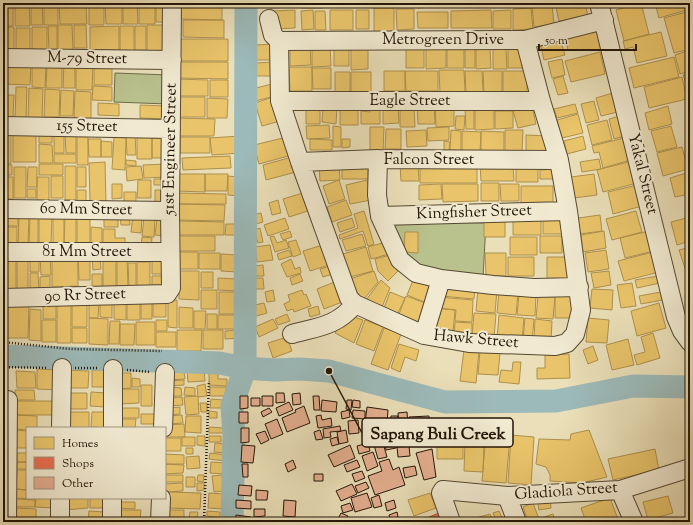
<svg xmlns="http://www.w3.org/2000/svg" width="693" height="525" font-family="'Sorts Mill Goudy',serif">
<rect width="100%" height="100%" fill="#eadfb8"/>
<filter id="stains"><feTurbulence type="fractalNoise" baseFrequency=".005" numOctaves="4"/><feColorMatrix values="0 0 0 0 .2 0 0 0 0 .09 0 0 0 0 .02 0 0 0 .5 -.17"/></filter>
<radialGradient id="worn" r=".72"><stop offset=".6" stop-color="#630" stop-opacity="0"/><stop offset="1" stop-color="#630" stop-opacity=".3"/></radialGradient>
<path fill="#b9c18d" stroke="#6e6b4a" d="M115,73L168,75V104L114,102Z
M387,221L486,223L483,278L442,277L403,256Z"/>
<path fill="#e9c46a" stroke="#ae904c" d="M3,3H13V26H3Z
M15,3H29L30,26H15Z
M59,3H86L87,24H60Z
M105,3H122V24H106Z
M123,3H137L138,24H123Z
M139,3H155V24H139Z
M156,3H167V22H156Z
M270,3H294L295,7L270,8Z
M300,3H323V8H301Z
M417,3H443V5L418,8Z
M489,3H512V5L489,6Z
M555,3H585L588,16L559,21Z
M641,3L649,34L624,41L616,10Z
M655,3H690V9L659,18Z
M31,4H42L43,25H31Z
M44,4H58V25H44Z
M180,4L222,5V20L180,19Z
M552,4L554,24L534,27L532,6Z
M89,5H104V25H89Z
M374,8H394V31L374,32Z
M531,8L533,29L513,30V9Z
M396,9H414V29L397,30Z
M295,10V28L273,29V11Z
M313,10L314,29L302,30L301,11Z
M330,10H353V30H330Z
M356,10H369V29H356Z
M491,10L492,28H451V11Z
M511,10V29H493V11Z
M315,11H325L326,30H315Z
M417,12H448V28H418Z
M686,12L690,24V49L674,53L664,18Z
M183,20H224V38L183,37Z
M58,25H72L73,50H58Z
M74,25H86L87,48H74Z
M147,25H167V51H147Z
M48,26H57V50H49Z
M119,26V50H90V27Z
M120,26H134V51H120Z
M135,26H146V50H135Z
M3,27H14V50H3Z
M32,27H47V50H32Z
M598,27L604,50H568L564,34Z
M16,28H30V50H16Z
M661,32L667,56L637,63L633,47L625,49L623,41Z
M560,38L565,55L544,60L540,43Z
M179,39H228V61H178Z
M276,44V60H254L253,45Z
M312,45H330L331,66L312,67Z
M290,46H310L311,65L290,66Z
M426,46H446V68L426,69Z
M334,48H349V66H334Z
M351,48H368V69L351,70Z
M406,48H424V68H406Z
M447,48H464V68H447Z
M465,49H475V68H465Z
M476,49H490L491,68L476,69Z
M493,49H506L507,69H493Z
M508,49H522V68H508Z
M690,50V71L680,74L675,55Z
M600,52L605,74L571,82L565,61Z
M674,57L679,77L634,88L629,68Z
M562,59L565,75L552,78L548,62Z
M180,62H228V79L180,78Z
M275,62V76H255V63Z
M64,63L75,64V88H63Z
M3,64L31,65L30,85L3,84Z
M32,64H46L45,88L32,87Z
M76,64L93,65L92,90H76Z
M47,66L62,67V88H46Z
M94,67H112V85H94Z
M289,67H312V91H290Z
M312,68H331V89H313Z
M439,70H464L465,92L440,93Z
M384,71H405V91H384Z
M405,71H438V91H406Z
M465,71H482L483,92L466,93Z
M483,71H502V93H484Z
M503,71H527V93H503Z
M335,72H350V94H335Z
M351,72H371V94H351Z
M690,73V95L683,75Z
M563,76L568,93L558,95L553,79Z
M682,77L687,99L649,108L644,87Z
M177,79L208,80V96H177Z
M210,80H228V97H210Z
M272,84L275,96L255,101L252,89Z
M93,86L112,87V101L92,100Z
M16,87H27L26,119H15Z
M29,88L43,89L42,119L28,118Z
M45,89L60,90L59,117H44Z
M61,90L74,91L73,116H60Z
M75,91L91,92V119L74,118Z
M616,92L622,111L601,116L596,98Z
M3,95H14L13,117H3Z
M177,97H205V117H177Z
M273,97L280,121L262,126L255,103Z
M207,98L228,99L227,118H207Z
M594,101L599,120L586,123L581,104Z
M98,103L119,104V116L98,115Z
M370,103H380V124H361V111L370,112Z
M383,103H398L399,123L383,124Z
M434,103L435,124H418L417,104Z
M306,104L320,105V124H306Z
M435,104H454V126L436,127Z
M575,104L578,113L557,118L554,109Z
M140,105L167,106L166,119L140,118Z
M400,106H414L415,127H400Z
M668,106L672,124L649,130L645,113Z
M323,107L337,108L336,124L322,122Z
M465,107H474V129H466Z
M532,107L536,124L518,128L513,111Z
M340,110H358V125H340Z
M475,110H494V129L475,130Z
M495,111H513V128L495,129Z
M578,114L583,133L562,138L557,120Z
M623,115L629,135L614,139L609,119Z
M456,116H465L464,130L455,129Z
M177,118L215,119L214,136H177Z
M607,120L612,140L592,145L587,125Z
M329,125L330,138L307,139L306,126Z
M333,126L341,127V147H333Z
M671,126L677,147L657,152L651,131Z
M370,127H384L383,151L370,150Z
M449,127V140L428,141L427,128Z
M386,129H401V149H385Z
M426,130L427,146L407,147L406,131Z
M451,130L461,131V151L450,150Z
M505,130H523L522,152H505Z
M3,131H11V164H3Z
M462,131L481,132L480,152L462,151Z
M481,131L504,132V153L481,152Z
M13,132H36V162H13Z
M39,132H52V143H39Z
M54,133H64V153H54Z
M65,133H76V153H66Z
M126,134H135L136,155H127Z
M77,135H88V165H77Z
M137,135H152V159H137Z
M526,135L548,136V151H526Z
M240,136L241,153L212,155L210,138Z
M583,136L586,149L567,154L564,141Z
M114,137L126,138L125,170L112,169Z
M180,137H210V153H180Z
M287,137L292,155L259,164L254,145Z
M628,137L634,159L603,168L599,152L594,153L592,146Z
M152,138H165V158H152Z
M88,139H101V157H89Z
M310,139L332,140V150H310Z
M342,139H350V147L342,148Z
M101,141L112,142V157H101Z
M444,141L450,142L449,151H444Z
M39,144L52,145L53,163H39Z
M682,147L688,169L663,176L657,153Z
M54,154H76V163H54Z
M230,156L231,168L183,170L182,158Z
M292,157L296,172L266,180L263,165Z
M599,159L601,169L582,172L580,162Z
M126,160L136,161V166L126,165Z
M632,161L637,183L603,192L597,170Z
M105,162L106,203H90L89,163Z
M339,163L340,180L320,181L319,164Z
M516,163H538V182H516Z
M39,164H63V175H39Z
M168,164L169,177L144,178L143,165Z
M342,164H368V179H342Z
M400,164H418L419,181H401Z
M420,164H477V183H420Z
M480,164H513L514,181H481Z
M3,165H12V175H3Z
M65,166H76V200H65Z
M141,166L143,179L127,181L126,167Z
M14,167H26V198H14Z
M28,167H37V187H27Z
M77,167H86V187H77Z
M557,169V179H540V170Z
M690,172V194L675,197L670,178Z
M177,174H205V192L177,191Z
M205,174H228L227,191H205Z
M594,174L597,195L574,198L571,177Z
M51,176H63V198H51Z
M228,176L239,177V196L228,195Z
M3,177H13V199H3Z
M37,177H49V202H37Z
M154,179H168V185H154Z
M138,180H151V198H137Z
M339,180L345,199L329,204L323,186Z
M367,180L371,200L350,204L346,185Z
M481,183H499V201H481Z
M112,184H122V198L112,199Z
M441,184L442,199L419,200V185Z
M442,184H478V201L443,202Z
M500,184H519V201H501Z
M637,185L642,206L613,214L608,192Z
M521,186H553V203H521Z
M27,189H36V198H27Z
M77,190H86V202L77,201Z
M155,190H168V203H155Z
M124,192H136V206H124Z
M306,192L311,210L289,217L283,199Z
M177,193L226,194V204H177Z
M278,200L281,213L272,215L269,203Z
M346,200L352,215L332,222L327,207Z
M178,204L225,205L224,221L177,220Z
M364,211L374,244L368,246L363,231L340,239L339,235L358,228L354,214Z
M636,211L642,232L612,240L606,219Z
M3,212H18V226H3Z
M39,213H52L51,245H39Z
M53,213H64V246L53,245Z
M261,213L263,222L253,225L251,215Z
M19,214H29L28,245H18Z
M104,214H118V227H104Z
M120,214H129L130,225H121Z
M65,215H76V246H64Z
M133,215L142,216L141,233L131,232Z
M600,215L602,231L580,234L578,218Z
M30,216H38V243H29Z
M77,216H90V246H77Z
M144,217L155,218L154,237L142,236Z
M513,217H541V235H513Z
M690,217V241L677,245L671,222Z
M285,218L289,229L268,236L264,225Z
M352,218L355,227L340,232L337,223Z
M157,219L167,220L165,236L155,235Z
M543,219H563V234H543Z
M484,220H505V237H484Z
M178,221L224,222V235H177Z
M226,224H236V235H225Z
M3,227H17V246H3Z
M91,227L102,228V247H91Z
M260,228L263,242L258,243L254,230Z
M103,229H115V238H125V249L103,244Z
M290,231L292,237L283,240L280,234Z
M604,231L606,248L583,252L581,235Z
M649,231L654,251L625,258L620,238Z
M405,232H418V253L404,252Z
M362,234L366,246L346,251L342,240Z
M178,236H215V251H178Z
M274,236L277,243L286,240L289,248L275,252L270,237Z
M540,236H562V253H540Z
M142,237L152,238L151,249L141,248Z
M510,237H537V255H510Z
M296,240L301,254L293,257L288,242Z
M389,241L393,253L371,259L368,247Z
M326,244L332,264L310,271L303,251Z
M270,245L273,260L257,262L255,247Z
M366,247L373,271L350,277L343,254Z
M690,247V273L687,274L679,250Z
M289,250L292,256L279,260L277,254Z
M606,250L609,269L588,272L585,253Z
M179,252H198V269H179Z
M653,252L659,272L624,281L618,261Z
M199,253H220V269H199Z
M485,253H506V276H486Z
M221,254L237,255V272L221,271Z
M394,254L402,267L388,281L378,271L375,259Z
M3,255H16V292H3Z
M52,255H78V286L52,287Z
M100,255L101,269L93,270L92,256Z
M17,256H28V291H17Z
M30,256H39V272H30Z
M40,256H50L51,275H41Z
M78,257H90V280H79Z
M103,257H116V288H103Z
M117,257H127L128,287H117Z
M508,257H534V276H508Z
M547,257H568V282L547,281Z
M291,259L295,269L300,267L301,273L287,277L281,264Z
M152,260H167V274H152Z
M137,262H150V290H137Z
M128,263H136V287H129Z
M263,265L264,276H253V266Z
M330,266L333,274L323,277L320,269Z
M179,271H199V300L179,299Z
M374,271L378,282L364,299L357,294L350,279Z
M609,271L611,285L594,288L591,273Z
M201,272H213V288H201Z
M30,273H38L39,292H30Z
M92,274H102V290H92Z
M300,274L303,281L292,285L290,278Z
M50,276V292H40V277Z
M152,276H166V289H152Z
M658,276L660,283L637,288L635,280Z
M218,278L237,279V291L218,290Z
M253,278H263L264,289H253Z
M414,278L436,286L429,304L407,295Z
M381,280L390,288L382,307L366,300Z
M337,281L345,301L324,309L317,289Z
M632,283L636,306L621,308L617,285Z
M442,285L475,287L474,299L441,296Z
M478,288L497,290L495,313L476,311Z
M592,289L613,290L612,310L590,308Z
M201,290H217V309H201Z
M273,290L275,301L267,302L265,292Z
M302,290L304,295L306,294L311,306L294,312L293,309L287,311L284,304L290,301L288,295Z
M499,291L518,293L516,315L497,313Z
M219,292H238V314H219Z
M390,292L405,298L398,313L384,308Z
M661,292L663,300L641,304L639,296Z
M519,294L536,295L535,316L517,315Z
M555,294H573L574,318H555Z
M406,296L428,304L422,323L399,314Z
M538,296L555,297L553,319L536,318Z
M439,297L473,300L472,322L455,321L456,310L438,308Z
M141,299H152V319H141Z
M100,300H112V318L100,317Z
M114,300H126V320L114,319Z
M127,300H140V320H127Z
M153,300H166V317H153Z
M168,300H177V328L168,327Z
M72,301H87V327H72Z
M57,302H71V343H57Z
M89,302H99L98,318H89Z
M43,303H56V319H43Z
M264,303L267,313L253,317L250,306Z
M659,303L666,328L637,336L631,311Z
M4,305H29L28,338H4Z
M318,306L320,314L310,317L308,309Z
M179,307L193,308V328H179Z
M434,308L455,310L453,333L429,331Z
M30,309L41,310V341L29,340Z
M194,311H206L205,329H194Z
M474,313L496,314L494,338L472,336Z
M207,314H217V329H207Z
M287,314L290,321L278,325L275,319Z
M345,314L363,320L354,343L335,333Z
M218,315H236V329H218Z
M499,315L524,318L522,340L497,338Z
M89,318L108,319V345L89,344Z
M525,318L534,319L532,341L523,340Z
M588,318L609,320L607,343L586,342Z
M273,319L278,328L259,337L255,327Z
M535,319L552,321L551,341L534,340Z
M42,320H56V342H42Z
M156,320H167V331H156Z
M365,320L383,327L374,351L356,344Z
M110,321H120L119,344H109Z
M136,322H155V345H136Z
M455,322L472,323V336L454,334Z
M120,324H135L134,345H120Z
M72,328H87V343H72Z
M384,328L401,334L388,370L371,364Z
M177,330H202L201,351H177Z
M203,330H223V349H203Z
M239,330L240,338L225,339V331Z
M156,332H176V347H156Z
M653,333L660,358L637,365L634,355L645,352L641,337Z
M287,337L292,351L273,358L268,343Z
M628,339L634,365L612,370L606,345Z
M399,344L419,350L416,361L405,357L400,372L391,368Z
M593,346L598,360L588,364L583,350Z
M464,350L479,351L476,383L460,381Z
M480,351L500,353L498,375L478,374Z
M569,354L570,378L537,379V368H545V355Z
M687,357H690V372H687Z
M513,362H521L519,384L499,382L501,370L512,371Z
M3,369H6V386H3Z
M37,369L59,370L58,390L37,389Z
M66,370L89,371L88,388H67Z
M92,370H110V387H92Z
M204,370L205,381L188,382L187,371Z
M16,371L35,372L36,388H17Z
M167,372H184L185,379L167,380Z
M119,373H131V388L119,389Z
M209,373H218V379H227V386L209,385Z
M132,378L140,379V387H132Z
M184,380V385L167,386V381Z
M205,384L207,396L198,397L197,386Z
M141,385H152V406H141Z
M166,386L181,388L182,396H165Z
M185,387L195,388V396L184,395Z
M210,387H226V396H210Z
M121,389H139V403L121,404Z
M15,390H34L35,400H15Z
M91,392L107,393L106,407L90,406Z
M69,393H87V409H68Z
M198,396L199,414L186,415L184,397Z
M182,397L183,405L166,406L165,398Z
M211,399L223,400L222,408H210Z
M16,401H58V415H16Z
M200,403H207V412H201Z
M180,407V414L167,415V408Z
M117,408H139V418H118Z
M209,411L217,412V418H209Z
M68,412H89V428H68Z
M92,412H110L109,428L91,427Z
M141,414H161V424H141Z
M16,415L37,416V428H27V430L16,429Z
M182,415L183,423L167,424V416Z
M186,416H201V433L185,432Z
M118,419H136L135,428H118Z
M184,424L185,437H165V425Z
M209,427L224,428V433H209Z
M15,430L27,431V448H15Z
M589,430L607,477L582,483L550,481V475L546,467L536,464L539,439L570,440L571,434Z
M486,434L510,436L506,483L482,481Z
M511,435L534,437L531,485L508,483Z
M197,436H205V446L197,445Z
M209,436H221V442H209Z
M182,437H195V446H182Z
M437,437H463V459H437Z
M165,438H181V451H165Z
M215,443L225,444V453L214,452Z
M465,443L484,444L483,472L464,471Z
M186,448H193V454H186Z
M655,449L659,470L613,480L608,459Z
M17,453H27V462H17Z
M210,453L227,455L226,461L209,459Z
M165,454L184,455V464H165Z
M199,456L200,468L187,469L186,457Z
M17,462H27V469H17Z
M211,462L226,463L225,474L210,473Z
M165,464L184,465L183,473L165,474Z
M17,470H27V490L16,489Z
M165,475H183V482H165Z
M198,475H204L203,482L197,481Z
M222,475L224,491L214,492L212,476Z
M690,476V495L685,478Z
M186,477H195V487H186Z
M183,483V491L165,492V484Z
M197,483H204V490L197,491Z
M16,489L27,490V498L36,499L15,498Z
M167,492L201,493L200,509L167,508Z
M209,493L224,494L223,509L208,508Z
M430,493L436,508L414,516L408,500Z
M550,496L551,508L539,510L537,498Z
M668,496L673,513L648,520L643,502Z
M36,498H55V508L35,507Z
M64,498H88V508L65,510Z
M90,498H109V508H90Z
M610,498L619,522H586L581,508Z
M16,499L35,500V507H16Z
M119,502H135V509L118,508Z
M533,503L539,519L553,514L555,522H528L523,507Z
M16,508L36,509V522H15Z
M113,510H141L140,521L113,520Z
M166,510H184V522H166Z
M89,511L104,512L103,522H88Z
M207,511L220,512V518L207,516Z
M499,511L502,518L496,520L493,513Z
M190,512H198L197,518H189Z
M490,514L493,522H478L476,518Z"/>
<path fill="#e76f51" stroke="#ac543b" d="M444,511L448,522H425L424,519Z"/>
<g fill="none" stroke-linecap="round" stroke-linejoin="round">
<path stroke="#9cbab9" stroke-width="23" d="M3,356L219,363L245,368L274,370L299,369L329,371L445,402L556,401L633,386L690,387
M232,522L234,435L232,406L245,368L246,3"/>
</g>
<path fill="#e4ae8f" stroke="#231507" d="M276,393H284L285,402L276,403Z
M300,393L301,404L293,405L292,394Z
M240,396H248V408L240,409Z
M262,396H273V406H262Z
M313,396H319L320,410H314Z
M251,398H260V406H251Z
M322,400L337,402L336,412L321,411Z
M347,400H352L351,410L346,409Z
M353,400L360,401V408L352,407Z
M289,402L293,410L279,416L276,408Z
M304,406L310,423L287,432L282,418L296,412L295,410Z
M367,407L388,410L387,424L378,423L377,434L364,432Z
M269,408L272,412L263,417L261,412Z
M349,410L350,417L342,419L341,412Z
M353,410L365,411V419L352,418Z
M239,412H248V423H239Z
M407,412L408,426L399,427L398,413Z
M321,415L322,420L331,418L332,426L318,428L316,416Z
M391,416H398V437H391Z
M429,416L431,441H421V426L410,427L409,417Z
M277,419L283,434L271,439L265,424Z
M358,420L359,433L349,434L348,421Z
M340,426L341,431L330,432L331,437L324,438L323,429Z
M241,428H249V442L241,443Z
M320,430L323,439L316,440L314,432Z
M346,430L348,442L339,444L337,432Z
M265,431L269,440L261,444L256,434Z
M337,437L339,444L332,446L330,439Z
M394,440L396,448L386,450L385,442Z
M368,443L370,451L359,454L357,446Z
M383,443L387,457L378,459L374,445Z
M242,445L255,446L253,463L241,462Z
M350,445L355,458L334,467L328,455Z
M409,446L410,456L398,457L397,447Z
M432,449L436,477L424,480L416,453Z
M373,452L378,466L367,471L362,456Z
M389,459L393,470L399,467L405,485L375,495L368,476L382,471L379,462Z
M293,460L296,468L288,472L285,464Z
M357,460L360,467L347,472L344,465Z
M242,464H248V477H243Z
M415,466L417,475L405,478L403,468Z
M362,471L365,478L355,482L352,474Z
M314,474H323V481H314Z
M366,482L369,488L358,493L355,486Z
M352,484L357,494L341,501L336,491Z
M239,485L252,486L251,496L238,495Z
M256,490L268,491L267,500H256Z
M367,493L372,507L355,512L351,498Z
M379,495L382,506L374,508L371,498Z
M236,500L251,501V509L236,508Z
M284,500L296,501L295,517L283,516Z
M394,500L396,508L387,511L385,503Z
M350,503L353,510L343,513L341,506Z
M254,509H265V516L254,517Z
M397,512L398,517L390,519L389,515Z
M341,513L348,516L346,522L337,521Z
M236,515L251,517V522H235Z
M255,519H271V522H255Z"/>
<g fill="none" stroke-linecap="round" stroke-linejoin="round">
<g stroke="#554833" stroke-width="20">
<path id="minor" d="M599,3L676,317L682,331L690,342
M269,19L273,35L279,41L280,101L300,162L349,298L355,304L424,335L469,343L555,346L567,343L575,334L581,310L568,211L559,160L541,101L525,40
M279,41L525,40L604,20
M3,58L172,60
M280,101H541
M3,126L171,129
M378,159L377,195L380,216L400,260L416,273L441,279L493,285L534,288L579,287
M300,162L378,159L559,160
M3,209L170,211
M380,216L568,211
M3,252H170
M3,298L167,294L171,288L170,211L172,3
M292,334C318,327 337,326 355,304
M424,335L441,279
M61,428L62,368
M113,428V369
M163,428L165,373
M620,490L634,522
M507,496L517,522
M7,522L8,400
M60,522V498
M112,522V498
M160,522L161,498
M451,522L441,493L443,490L507,496L620,490L690,468"/>
</g>
<path stroke="#231507" stroke-width="2.5" stroke-dasharray="1 2" stroke-linecap="butt" d="M3,342L70,349L162,351
M3,367L48,368
M75,368H98
M127,370L150,372
M204,522L209,381"/>
<use href="#minor" stroke="#f1ead1" stroke-width="18"/>
</g>
<g text-anchor="middle" dominant-baseline="central" stroke-width="4" stroke-linejoin="round" paint-order="stroke">
<g font-size="16" fill="#231507" stroke="#f1ead1">
<text x="443" y="40">Metrogreen Drive</text>
<text transform="translate(87 59) rotate(1)">M-79 Street</text>
<text x="410" y="101">Eagle Street</text>
<text transform="translate(87 127) rotate(1)">155 Street</text>
<text transform="translate(171 149) rotate(-89)">51st Engineer Street</text>
<text x="429" y="160">Falcon Street</text>
<text transform="translate(642 174) rotate(76)">Yakal Street</text>
<text transform="translate(86 210) rotate(1)">60 Mm Street</text>
<text transform="translate(474 213) rotate(-2)">Kingfisher Street</text>
<text x="87" y="252">81 Mm Street</text>
<text transform="translate(85 296) rotate(-2)">90 Rr Street</text>
<text transform="translate(476 340) rotate(5)">Hawk Street</text>
<text transform="translate(566 492) rotate(-4)">Gladiola Street</text>
</g>
</g>
<path fill="none" stroke="#231507" stroke-width="1.5" d="M329 371L362 433"/>
<circle fill="#231507" stroke="#f1ead1" stroke-width="1.5" cx="329" cy="371" r="4"/>
<rect fill="#f1ead1" stroke="#231507" stroke-width="1.5" x="362" y="418" width="151" height="29" rx="4"/>
<g font-size="17" text-anchor="middle" font-weight="bold" fill="#231507">
<text x="438" y="439">Sapang Buli Creek</text>
</g>
<rect width="693" height="525" fill="none" stroke="#eadfb8" stroke-width="16"/>
<rect x="4" y="4" width="685" height="517" fill="none" stroke="#231507" stroke-width="2"/>
<rect x="8" y="8" width="677" height="509" fill="none" stroke="#231507"/>
<rect x="26" y="427" width="140" height="72" fill="#f1ead1" stroke="#9f9580"/>
<rect x="34" y="437" width="20" height="12" fill="#e9c46a" stroke="#9f9580"/>
<text x="62" y="447" font-size="12" fill="#231507">Homes</text>
<rect x="34" y="457" width="20" height="12" fill="#e76f51" stroke="#9f9580"/>
<text x="62" y="467" font-size="12" fill="#231507">Shops</text>
<rect x="34" y="477" width="20" height="12" fill="#e4ae8f" stroke="#9f9580"/>
<text x="62" y="487" font-size="12" fill="#231507">Other</text>
<path d="M539 44v6h97v-6" fill="none" stroke="#231507" stroke-width="2"/>
<text x="545" y="44" font-size="12" fill="#231507" stroke="#f1ead1" stroke-width="3" paint-order="stroke">50 m</text>
<rect width="100%" height="100%" filter="url(#stains)"/>
<rect width="100%" height="100%" fill="url(#worn)"/>
</svg>
